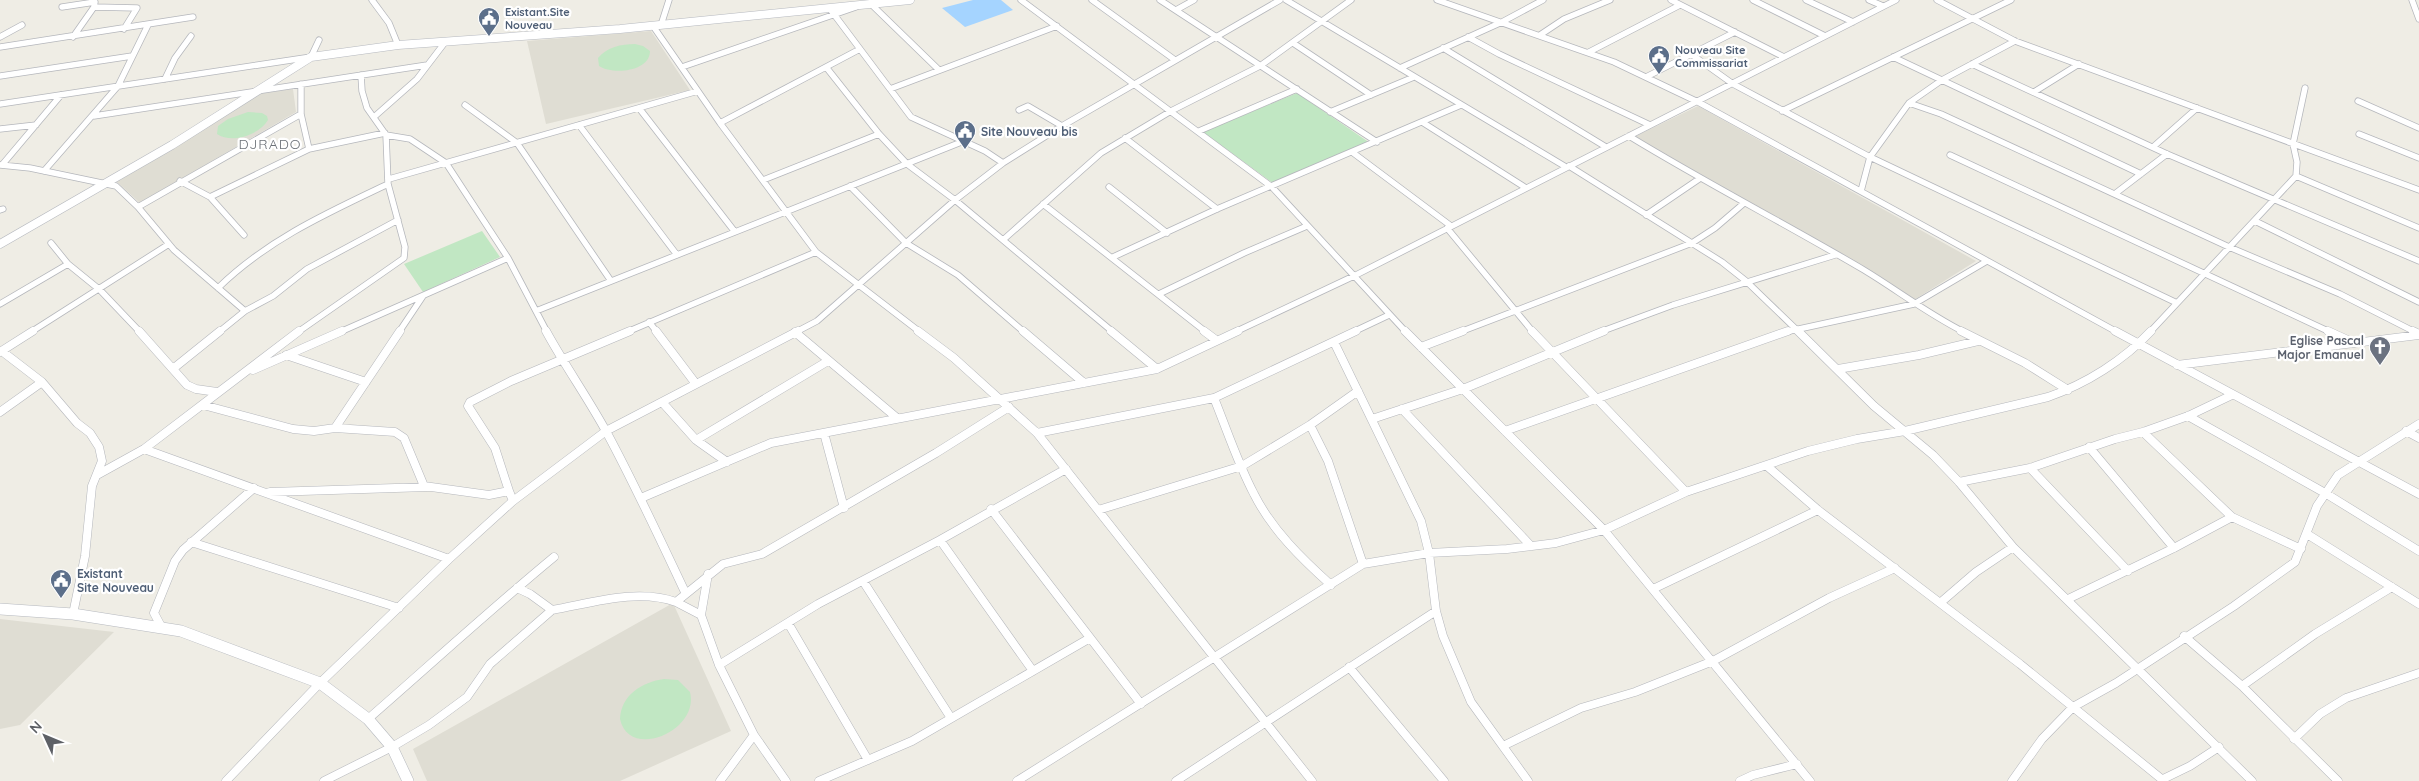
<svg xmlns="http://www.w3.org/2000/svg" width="2419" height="781" font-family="Quicksand,sans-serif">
<rect width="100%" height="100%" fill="#efede5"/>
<path fill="#dfddd3" d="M651,31L690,90L546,124L527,41Z
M293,89L296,112L140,203L116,181L259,94Z
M1698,106L1976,261L1914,300L1632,138Z
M673,603L731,731L620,781H427L413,749Z
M0,619L114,632L20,725L0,729Z"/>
<path fill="#c1e7c3" d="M635,44L643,46L650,51C650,72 612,75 599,66L598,58C607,47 621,44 635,44Z
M1297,93L1370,143L1274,184L1203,132Z
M248,112L262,113L267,116L268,120C259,135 232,144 217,134L218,126L228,119Z
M482,231L500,257L423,292L404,264Z
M664,679L678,680L690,692C700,731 629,761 620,719C621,695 642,682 664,679Z"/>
<path fill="#a5d4ff" d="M973,0H1001L1013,10L965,27L942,8Z"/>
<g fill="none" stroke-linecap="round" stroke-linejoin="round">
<g stroke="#b5b7bc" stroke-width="7">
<path id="street-far1" d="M372,0L389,23L398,45
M1021,0L1272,187L1406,332
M1092,0L1175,60
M1160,0L1377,142
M1286,0L1566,167
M1437,0L1614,62L1698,102L2117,332
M1671,0L1784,57
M1753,0L1825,36
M1806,0L1853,22
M1869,0L1883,6
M1937,0L2015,41L2419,190
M2412,0L2419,19
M872,5L939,70
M62,7L95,2L94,7L137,8L124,29
M830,9L911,117L985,151L1003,163
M1176,10L1194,0
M661,25L669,0
M653,26L720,123L816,252L920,332
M1540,35L1564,19L1610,0
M0,37L22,25
M73,37L94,7
M1468,37L1499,54L1650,125
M1293,43L1371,95
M0,47L193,17
M1443,48L1606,147
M1589,52L1680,5
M1691,54L1733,84L1870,157L2177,303
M1893,57L2141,174
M1972,64L2167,154L2419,261
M682,67L856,7
M826,67L879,134L907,164L955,200L1113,332
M1400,68L1502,22L1543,0
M0,76L132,56
M1646,77L1735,32
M165,79L175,58L191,36
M301,84V114L309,149
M890,89L1057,26
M2034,92L2079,64
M2358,101L2419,128
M1909,103L1941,114L2229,247L2340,294L2415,332
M0,104L311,57L319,40
M465,105L517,143L611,281
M639,108L735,232
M1019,110L1028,106L1062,126
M1782,111L2011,0
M1330,112L1414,77
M94,116L427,65
M374,117L417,79L446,41
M1422,122L1526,188
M720,123L860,49
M579,125L677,255
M0,129L36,125
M1199,131L1297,89
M2359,134L2419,158
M386,135L410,139L446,163L508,258L547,332
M1629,136C1706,183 1786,224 1864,270C1897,290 1928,314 1964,332
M1125,138L1217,209
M2153,147L2197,108
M1352,152L1451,226
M1950,155L2330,332
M0,165L30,168L116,186L138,207L174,250L245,311
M2,165L61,95
M1569,166L1722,262L1746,281L1799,332
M44,171L118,86L148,25
M2296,176L2419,228
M389,179L698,91
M763,180L879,134
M180,181L210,197L244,235
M850,186L906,243L958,275L1024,332
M1109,187L1167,233
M1861,191L1870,157L1909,103L1942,80L2015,41
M2116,193L2167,154
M210,197L309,149L385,133
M1043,204L1206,332
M138,207L301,114
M0,210L3,209
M1646,215L1699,179
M2255,221L2419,302
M1447,228L1533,332
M1003,240L1101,153L1171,111L1260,66L1351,0
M51,243L68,264L100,290L140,332
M1113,257L1217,209L1461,105
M218,288C267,240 327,213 388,184
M1159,294L1244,253L1307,226
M0,304L68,264
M536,311L964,141
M649,322L657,332
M31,332L169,244
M219,332L245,311L273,296L307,269L398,220
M298,332L404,258L405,247L388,184L386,135L367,108L362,91L361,75
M340,332L508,258
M399,332L423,296
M627,332L816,252
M796,332L817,321L955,200L1003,163L1062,126L1280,0
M1235,332L1354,276L1896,0
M1353,332L1389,315
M1460,332L1692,243L1715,228L1743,204
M1600,332L1673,305L1835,255
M1785,332L1914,304L1987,261
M2150,332L2296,176L2297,162L2293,144L2305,88"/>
</g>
<g stroke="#b5b7bc" stroke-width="9">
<path id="street" d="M139,331L187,385L196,389L217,392
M546,331C565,366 588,398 607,433C635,485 660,539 685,592
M656,331L696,384
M918,331L954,358L1037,433L1312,781
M1023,331L1084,383
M1111,331L1157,369
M1204,331L1216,340
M1405,331L1604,530L1810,781
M1532,331L1686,492
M1798,331L1874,406L1933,455L1959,482L2013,547L2252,781
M1961,331L2025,363L2068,390
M2115,331L2419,494
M2328,331L2352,342
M2413,331L2419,334
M795,332L897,418
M1334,342L1421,521L1429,553L1436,611L1443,636L1471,702L1528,781
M1421,347L1463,331
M0,352L33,331
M3,352L42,382L77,423L90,433L99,447L102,461L92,486L85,556L73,614
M286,355L366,382
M2177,365L2419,335
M174,368L220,331
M1838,369L1919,355L1978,341
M253,370L342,331
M1214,398C1227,430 1238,464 1254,494C1272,530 1302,559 1331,585
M662,402L696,440L727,462
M203,405L293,429L314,431L335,428L395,432L404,438L424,486L489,495L509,491L513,501
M1402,409L1531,546
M0,412L42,382
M2188,416L2325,493L2419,551
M1372,419L1463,389L1604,331
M1310,425L1328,461L1363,564
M335,428L400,331
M1505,431L1788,331
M2406,431L2419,438
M2143,432L2232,517L2301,549
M824,433L844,508
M1037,433L1214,398L1356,331
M696,440L828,361
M2089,447L2174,548
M144,449L449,559
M1767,466L1818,510L2020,664L2164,781
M2030,468L2128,571
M97,475L144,449L299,331
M1959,482L2030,468L2115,439L2143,432L2188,416L2232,395
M509,491L495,448L468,406L470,402L511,381L630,331
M270,492L427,487
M641,498L771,443L1157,369L1238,331
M991,509L1141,704
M1098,510L1242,466L1310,425L1358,391
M2307,534L2419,604
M940,540L1033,671
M191,542L399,608
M863,581L951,718
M517,588L530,594L552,610C592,603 637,588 676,602
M1653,589L1818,510
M2068,599L2174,548L2232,517
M1940,603L1976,572L2013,547
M701,615L708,574
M788,623L868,760
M162,628L154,613L175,561L183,550L254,488
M2184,636L2242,686L2338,781
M719,665L818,604L940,540L1066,469
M1349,667L1444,781
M2242,686L2315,634L2392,587
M368,719C430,665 491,609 554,557
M2294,739L2320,714L2346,698L2419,673
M1503,746L1581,708L1635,692L1713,661L1829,598L1895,568
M2163,779L2190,766L2219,747
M226,781L320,683L449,559L513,501L606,431L798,331
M324,781L392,747L429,725L467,697L490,664L552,610
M720,781L754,735
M786,781L754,735L719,665L701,615L676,602L723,564L762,554L936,453L1009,407
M819,781L912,741L1090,638
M1017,781L1363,564L1429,553L1507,549L1556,543L1604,530L1686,492L1808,451L1857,439L1905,431L2048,397C2086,384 2124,360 2151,331
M1176,781L1436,611
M1740,781L1753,775L1797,764
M2012,781L2042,739L2073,707L2116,683L2234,606L2295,562L2317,506L2338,475L2419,424"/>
</g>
<g stroke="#b6b9bf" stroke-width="9">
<path id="secondary-far1" d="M0,244L172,145L311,57L398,45L620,29L910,0"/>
</g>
<g stroke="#b6b9bf" stroke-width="12">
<path id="secondary" d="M0,609L73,614L181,631L320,683L368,719L392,747L408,781"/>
</g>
<use href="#street-far1" stroke="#fff" stroke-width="5.5"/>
<use href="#street" stroke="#fff" stroke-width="8"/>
<use href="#secondary-far1" stroke="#fff" stroke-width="8"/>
<use href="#secondary" stroke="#fff" stroke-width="11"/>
</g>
<defs>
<g id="civic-pin" transform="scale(1.125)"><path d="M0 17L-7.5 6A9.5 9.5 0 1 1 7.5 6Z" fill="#5c6f8a" stroke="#fff"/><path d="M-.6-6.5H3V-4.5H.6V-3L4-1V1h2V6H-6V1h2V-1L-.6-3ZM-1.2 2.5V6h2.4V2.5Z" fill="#fff"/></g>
<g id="church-pin" transform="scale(1.125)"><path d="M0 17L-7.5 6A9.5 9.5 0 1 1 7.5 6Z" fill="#6b7280" stroke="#fff"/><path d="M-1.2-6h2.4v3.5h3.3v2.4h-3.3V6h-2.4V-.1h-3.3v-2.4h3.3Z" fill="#fff"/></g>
</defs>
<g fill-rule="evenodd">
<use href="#civic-pin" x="489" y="18"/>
<use href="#civic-pin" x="1659" y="56"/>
<use href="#civic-pin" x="965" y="131"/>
<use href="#church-pin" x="2380" y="347"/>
<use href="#civic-pin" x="61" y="580"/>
</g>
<g text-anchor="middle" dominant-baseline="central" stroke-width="4.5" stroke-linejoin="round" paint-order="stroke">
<g font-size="11" font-weight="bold" fill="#4e5e75" stroke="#fff" text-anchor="start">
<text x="505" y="12">Existant.Site<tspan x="505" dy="13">Nouveau</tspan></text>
<text x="1675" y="50">Nouveau Site<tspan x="1675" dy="13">Commissariat</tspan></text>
</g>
<g font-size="12" font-weight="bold" fill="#4e5e75" stroke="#fff" text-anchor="start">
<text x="981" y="131">Site Nouveau bis</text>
<text x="77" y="573">Existant<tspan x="77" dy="14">Site Nouveau</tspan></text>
</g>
<g font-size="12" font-weight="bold" fill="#5b616d" stroke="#fff" text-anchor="end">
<text x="2364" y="340">Eglise Pascal<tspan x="2364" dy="14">Major Emanuel</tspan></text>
</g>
<g font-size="14" letter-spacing="1" fill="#6d7278" stroke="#fff">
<text x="270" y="144">DJRADO</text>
</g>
</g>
<g transform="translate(45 736) rotate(314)" stroke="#ffffff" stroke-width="4" paint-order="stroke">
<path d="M0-4L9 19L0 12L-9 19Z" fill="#5d6066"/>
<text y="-8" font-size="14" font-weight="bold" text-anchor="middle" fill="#5d6066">N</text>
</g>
</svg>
